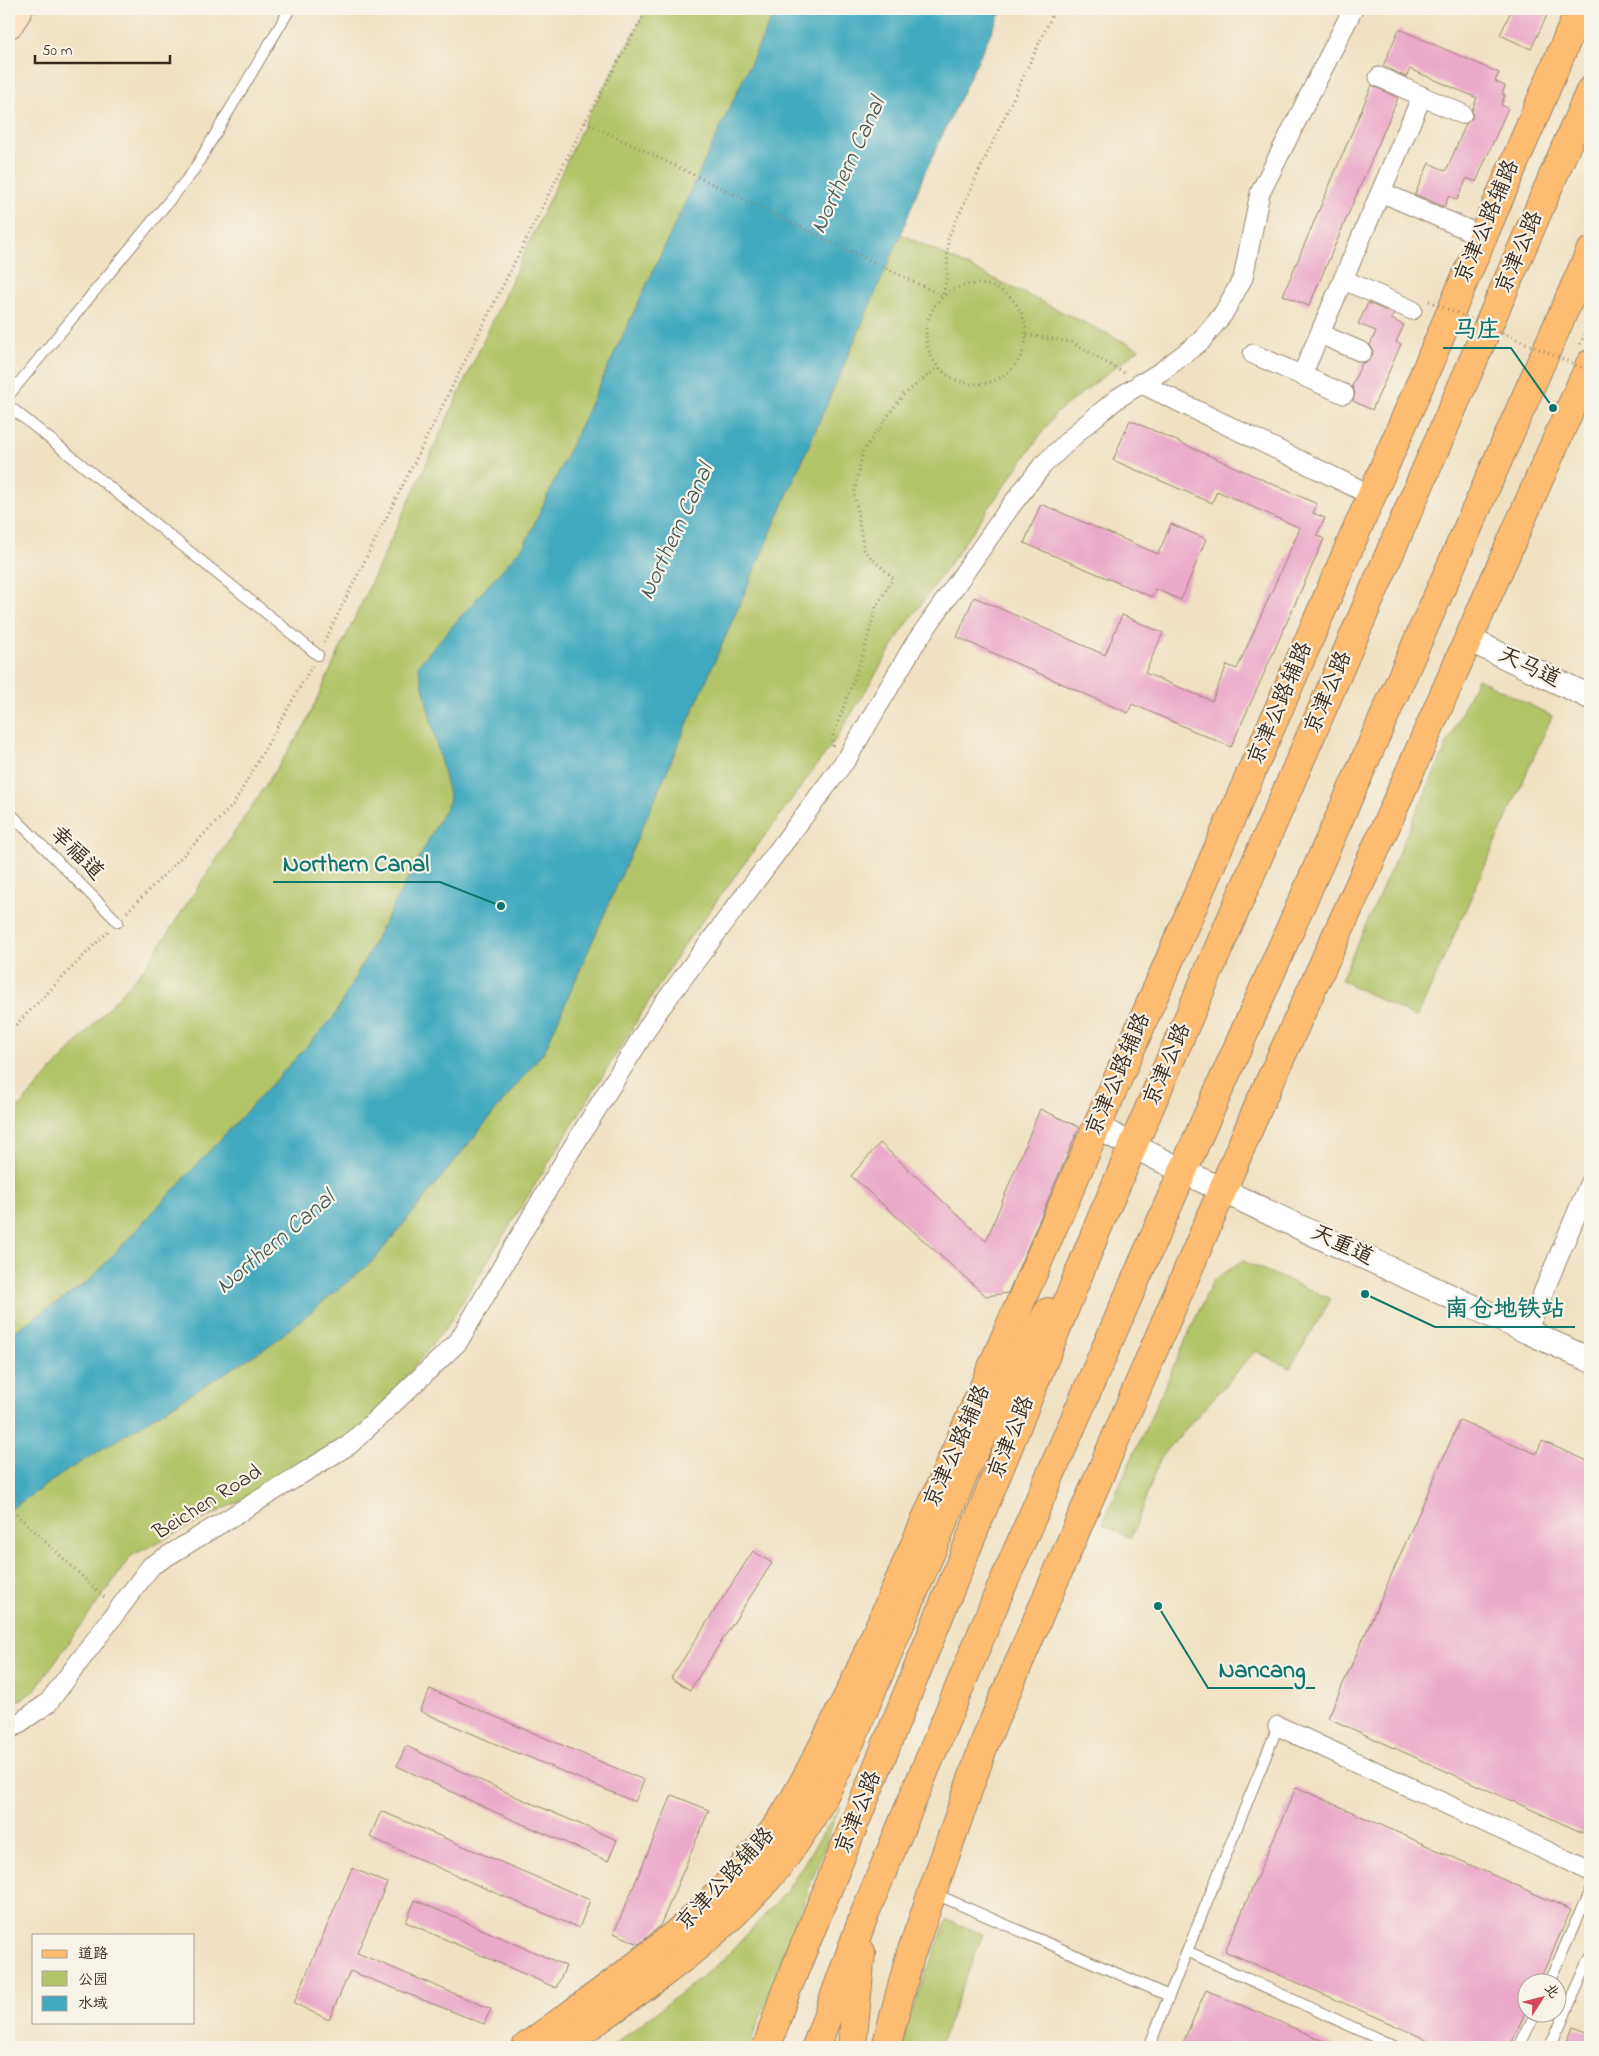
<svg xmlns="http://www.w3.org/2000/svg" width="1599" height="2056" font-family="'Indie Flower','LXGW WenKai TC',sans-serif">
<rect width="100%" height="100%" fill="#f7f3e8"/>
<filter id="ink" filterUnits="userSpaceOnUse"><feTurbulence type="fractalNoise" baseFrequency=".02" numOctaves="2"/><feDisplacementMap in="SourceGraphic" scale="10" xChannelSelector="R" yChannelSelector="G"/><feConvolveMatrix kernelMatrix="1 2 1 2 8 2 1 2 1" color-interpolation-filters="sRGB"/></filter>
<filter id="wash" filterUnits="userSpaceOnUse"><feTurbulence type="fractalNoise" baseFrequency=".0096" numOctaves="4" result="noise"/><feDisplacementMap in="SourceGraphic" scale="20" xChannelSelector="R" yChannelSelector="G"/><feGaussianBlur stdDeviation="1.12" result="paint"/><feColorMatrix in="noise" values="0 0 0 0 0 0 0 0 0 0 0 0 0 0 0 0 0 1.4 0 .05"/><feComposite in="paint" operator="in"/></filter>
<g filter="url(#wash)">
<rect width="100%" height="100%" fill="#f0e1c2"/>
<path fill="#b3c569" stroke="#777844" d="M647,9H776L525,544L418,665L450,800L334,1017L89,1281L9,1335V1118L146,966L304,727L585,122Z
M901,234L1139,349L1056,413L902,631L836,739L682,948L446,1328L349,1445L131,1556L34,1691L9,1707V1510L68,1470L270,1345L373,1261L545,1050Z
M1477,678L1552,716L1417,1018L1341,980Z
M1243,1261L1331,1299L1290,1368L1255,1351L1161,1457L1131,1538L1102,1524L1213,1280Z
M840,1806L749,2047H611L723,1960L786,1892Z
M947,1920L983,1934L939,2047H903L907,2022Z"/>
<path fill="#40a9bf" stroke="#3e6a6e" d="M776,9H1002L924,174L901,234L545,1050L373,1261L270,1345L68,1470L9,1510V1335L89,1281L334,1017L450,800L418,665L525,544Z"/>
<g id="blocks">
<path fill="#eba9c9" d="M1512,9H1550L1531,49L1500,35Z
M1399,29L1499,73L1495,81L1505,86L1502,94L1505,95L1501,105L1508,108L1476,182L1467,178L1457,200L1449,196L1444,207L1415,194L1429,163L1446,171L1466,124L1472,118V110L1477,98L1410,69L1406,77L1383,66Z
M1372,85L1398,98L1309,306L1283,295Z
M1368,303L1394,314L1391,319L1404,325L1396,342L1401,344L1372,410L1353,401L1355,393L1352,386L1362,363L1368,361L1372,356L1373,350L1370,345L1376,331L1358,324Z
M1130,420L1317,504L1313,513L1325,518L1317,535L1324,539L1231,747L1132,704L1128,713L957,637L974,597L1105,655L1122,615L1163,633L1145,673L1212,701L1227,665L1237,669L1300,528L1217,491L1212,503L1113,460Z
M1041,504L1158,554L1171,524L1206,539L1181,600L1155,589L1152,597L1024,543Z
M1040,1109L1079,1127L1008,1293L986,1296L851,1176L880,1143L986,1241Z
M1460,1420L1536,1454L1542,1441L1590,1462V1836L1328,1718Z
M753,1551L772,1563L690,1690L671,1678Z
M430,1689L644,1780L635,1802L519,1753V1754L420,1711Z
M406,1746L517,1797L617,1840L608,1861L495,1812L397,1766Z
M1296,1787L1571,1910L1538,1984H1526V2010L1510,2047H1444L1225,1951Z
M672,1795L709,1810L660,1926L639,1944L614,1933Z
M381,1811L590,1900L579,1928L484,1888L370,1837Z
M352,1868L387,1883L357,1953L491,2009L484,2024L350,1971L329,2020L294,2003Z
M415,1900L566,1966L556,1988L406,1922Z
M1206,1990L1338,2047H1181Z
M1573,2027L1590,2033V2047H1565Z"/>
</g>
</g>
<g filter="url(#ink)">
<use href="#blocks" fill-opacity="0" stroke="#968670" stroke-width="1"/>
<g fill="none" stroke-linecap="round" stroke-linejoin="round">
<g stroke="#968670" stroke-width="12">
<path id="service" d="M9,395L192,173L290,9
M9,406L318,655
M9,812L118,922
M933,1893L1169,1996L1278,1726
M1187,1951L1396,2047
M1548,1984L1590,1890
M1149,2047L1169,1996
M1519,2047L1535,2014
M1550,2047L1590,1958"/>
</g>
<g stroke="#968670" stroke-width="21">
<path id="minor" d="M1379,77L1462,114
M1381,192L1482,236
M1344,280L1412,310
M1320,334L1362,352
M1253,354L1344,394
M1302,375L1422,96
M1140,383L1371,495
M1527,1331L1590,1182
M1278,1726L1590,1871
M9,1730L48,1703L151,1566L349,1445L458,1342L566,1158L658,1011L848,757L914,645L1010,507L1042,466L1083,427L1118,398L1162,371L1201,341L1223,314L1243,278L1260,193L1353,9"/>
</g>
<g stroke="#968670" stroke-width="26">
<path id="tertiary" d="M1468,639L1590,697
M1097,1127C1258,1212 1425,1284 1590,1360"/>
</g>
<g stroke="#968670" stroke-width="30">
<path id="secondary" d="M9,24L19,9"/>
</g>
<g stroke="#968670" stroke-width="30">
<path id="primary" d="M526,2047C603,1990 684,1937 747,1863C760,1848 773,1833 784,1816C811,1773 832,1727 855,1682L1405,419L1580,9
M886,2047L910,1956L986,1739L1259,1105L1373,855L1590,364"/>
</g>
<g stroke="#968670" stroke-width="30">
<path id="trunk" d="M560,2047C646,1985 740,1927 799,1837C820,1807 835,1773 851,1740L968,1464L1015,1368L1048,1312
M767,2047L784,1996L1100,1222L1590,91
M816,2047L865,1913L998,1595L1183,1171L1590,252
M852,2047L861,1952"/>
</g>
<path stroke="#968670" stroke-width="3" stroke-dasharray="1 4" stroke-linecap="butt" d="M585,122L943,296L947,275L948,238L1055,9
M926 334a50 50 0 1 1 100 0a50 50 0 1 1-100 0Z
M1027,335L1072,342L1124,373
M1580,344L1590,325
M324,642L585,122L647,9
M833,746V736L863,654L876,607L893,578L864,551L854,493L863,451L903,395L938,368
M127,912L233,805L312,666
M9,1032L108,931
M9,1507L106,1599"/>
<use href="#service" stroke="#fff" stroke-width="10"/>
<use href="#minor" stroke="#fff" stroke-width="19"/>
<use href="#tertiary" stroke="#fff" stroke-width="24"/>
<use href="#secondary" stroke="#ffe4c6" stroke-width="28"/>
<use href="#primary" stroke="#febc70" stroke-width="28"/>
<use href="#trunk" stroke="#febc70" stroke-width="28"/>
<path stroke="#968670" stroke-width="3" stroke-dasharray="1 4" stroke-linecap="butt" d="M1429,301L1590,371"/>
</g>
</g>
<g text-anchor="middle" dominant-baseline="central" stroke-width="4.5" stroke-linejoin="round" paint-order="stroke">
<g font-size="22" fill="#3b2a1e" stroke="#f7f3e8">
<text transform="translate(1488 222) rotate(-67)">京津公路辅路</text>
<text transform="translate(1520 253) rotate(-67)">京津公路</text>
<text transform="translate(1529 668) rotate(25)">天马道</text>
<text transform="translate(1329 693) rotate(-67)">京津公路</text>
<text transform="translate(1281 704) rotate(-67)">京津公路辅路</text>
<text transform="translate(76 854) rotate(45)">幸福道</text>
<text transform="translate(1168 1065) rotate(-67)">京津公路</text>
<text transform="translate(1119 1075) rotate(-67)">京津公路辅路</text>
<text transform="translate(1342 1246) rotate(25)">天重道</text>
<text transform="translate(1012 1438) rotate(-68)">京津公路</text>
<text transform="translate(958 1447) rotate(-66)">京津公路辅路</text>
<text transform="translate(208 1503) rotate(-32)">Beichen Road</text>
<text transform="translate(859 1813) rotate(-68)">京津公路</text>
<text transform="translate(726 1880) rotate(-47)">京津公路辅路</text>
</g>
<g font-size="24" font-style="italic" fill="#3d5656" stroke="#f7f3e8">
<text transform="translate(849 166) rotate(-65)">Northern Canal</text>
<text transform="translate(677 532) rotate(-65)">Northern Canal</text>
<text transform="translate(276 1243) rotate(-40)">Northern Canal</text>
</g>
</g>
<path fill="none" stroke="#0f766e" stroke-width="2" d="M1553 408L1511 348H1443M501 906L440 882H273M1365 1294L1435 1327H1575M1158 1606L1208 1688H1315"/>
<g fill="#0f766e" stroke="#f7f3e8" stroke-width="2">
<circle cx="1553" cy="408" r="5"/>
<circle cx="501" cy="906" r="5"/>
<circle cx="1365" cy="1294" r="5"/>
<circle cx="1158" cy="1606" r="5"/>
</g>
<g font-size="24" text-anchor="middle" font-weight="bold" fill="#0f766e" stroke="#f7f3e8" stroke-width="4.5" stroke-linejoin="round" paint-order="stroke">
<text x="1477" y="337">马庄</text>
<text x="356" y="871">Northern Canal</text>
<text x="1505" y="1316">南仓地铁站</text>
<text x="1262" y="1677">Nancang</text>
</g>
<rect width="1599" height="2056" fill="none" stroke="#f7f3e8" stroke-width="30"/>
<rect x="32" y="1934" width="162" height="90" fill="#f7f3e8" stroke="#aca397"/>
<rect x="42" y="1950" width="25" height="8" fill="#febc70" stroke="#aca397"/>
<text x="78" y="1958" font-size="15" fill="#3b2a1e">道路</text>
<rect x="42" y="1971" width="25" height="15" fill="#b3c569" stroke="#aca397"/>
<text x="78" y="1984" font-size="15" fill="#3b2a1e">公园</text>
<rect x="42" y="1996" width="25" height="15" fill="#40a9bf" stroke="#aca397"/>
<text x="78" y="2008" font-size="15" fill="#3b2a1e">水域</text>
<g transform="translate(1542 1998) rotate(54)"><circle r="24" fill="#f7f3e8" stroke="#aca397"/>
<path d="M0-4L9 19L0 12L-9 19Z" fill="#d1495b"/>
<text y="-8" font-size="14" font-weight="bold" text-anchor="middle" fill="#3b2a1e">北</text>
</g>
<path d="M35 55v8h135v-8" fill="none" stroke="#3b2a1e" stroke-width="2.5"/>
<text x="42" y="55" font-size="15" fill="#3b2a1e" stroke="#f7f3e8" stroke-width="4" paint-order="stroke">50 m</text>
</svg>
